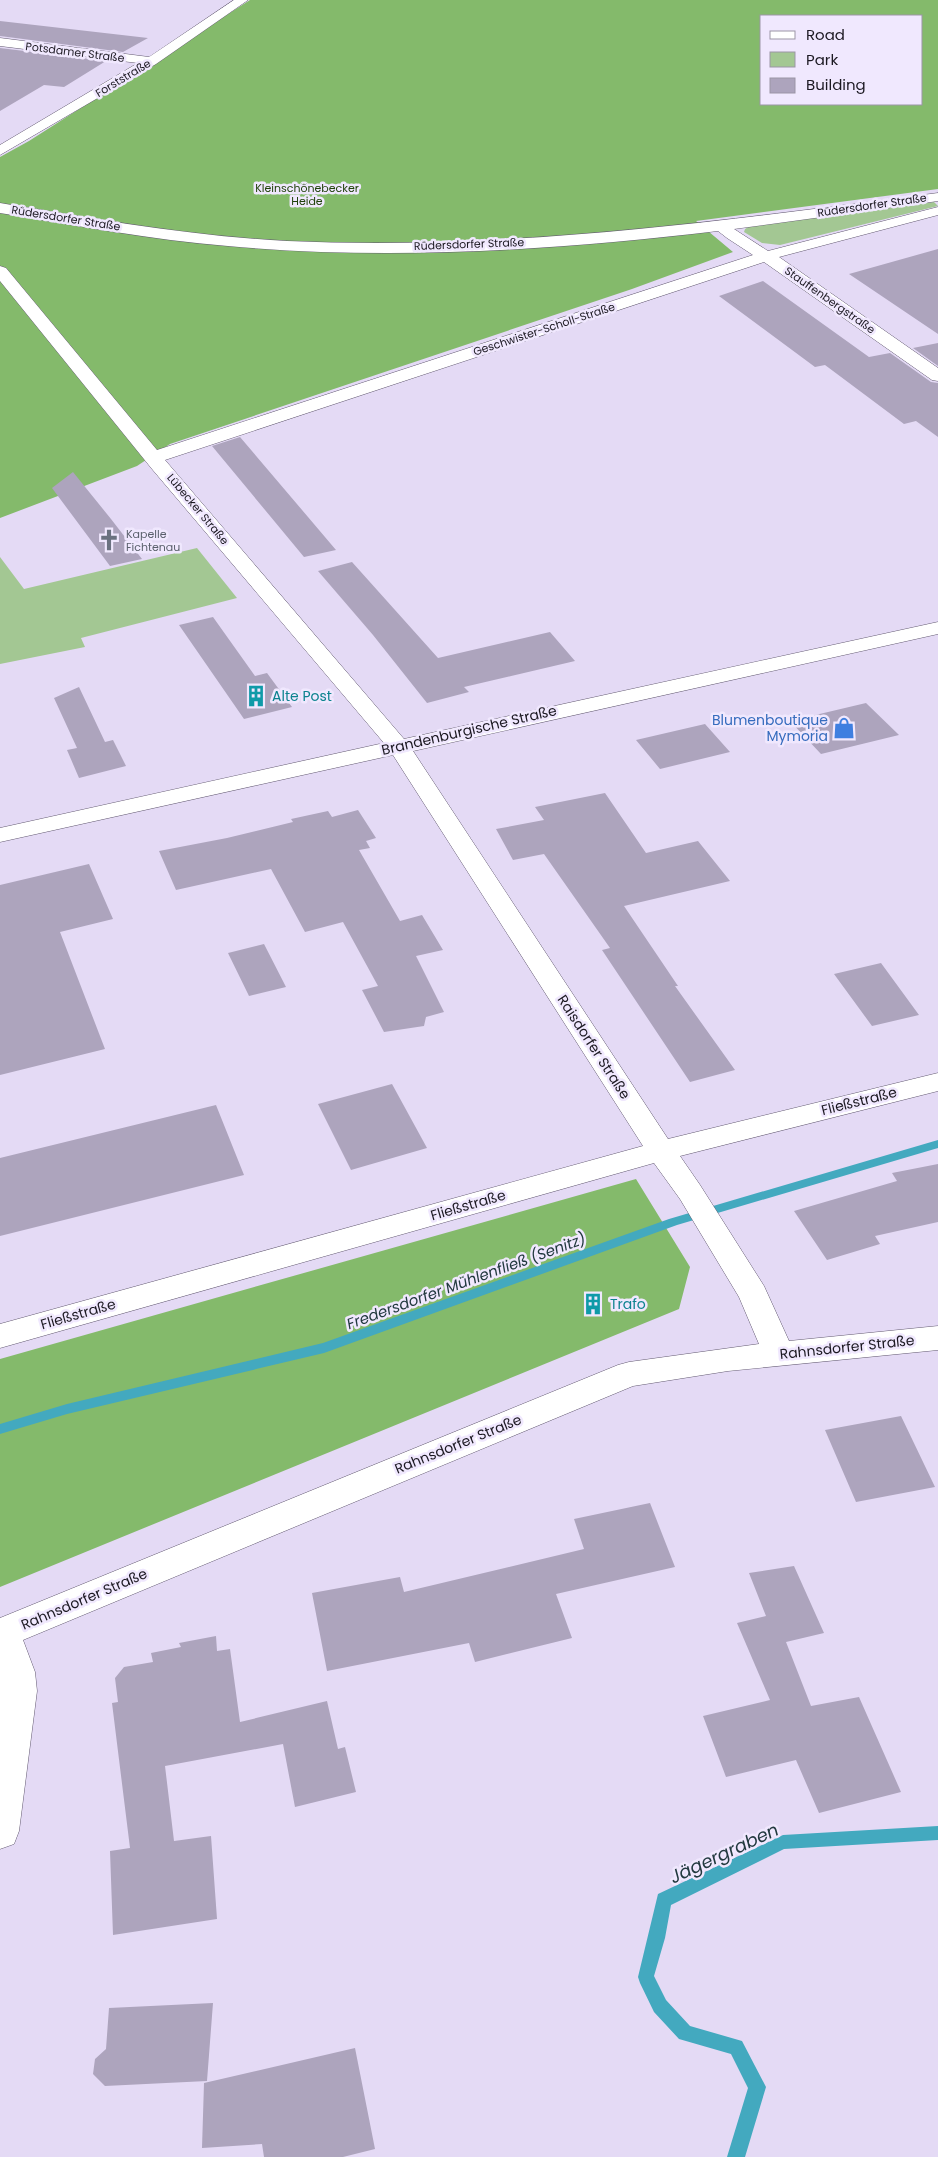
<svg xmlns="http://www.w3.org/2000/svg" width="938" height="2157" font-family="Poppins,sans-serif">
<rect width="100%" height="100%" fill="#e4daf5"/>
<path fill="#a3c793" d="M934,202L938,206L780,245L762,243L744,232L745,229L750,226Z
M197,548L237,598L81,638L85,647L0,664V557L24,589Z"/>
<path fill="#84ba6b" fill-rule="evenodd" d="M250,0H938V189L696,221L733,252L632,289L170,444L137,466L0,518V157L29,141ZM762,16H922V104H762Z
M636,1179L690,1267L679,1309L0,1587V1359Z"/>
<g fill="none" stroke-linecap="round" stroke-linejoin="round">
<path fill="#43a9bf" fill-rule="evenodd" d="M938,1140V1148L677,1225L324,1353L67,1414L0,1434V1424L67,1404L323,1343L669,1219Z
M938,1826V1840L784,1849L671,1905L665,1938L654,1976L666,2000L690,2026L742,2041L766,2087L745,2157H727L748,2088L731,2054L679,2039L654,2012L640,1983L638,1977L658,1894L783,1835Z"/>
</g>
<path fill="#ada4bd" d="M0,21L148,38L123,52L0,36Z
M0,48L106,61L64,87L44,85L0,111Z
M938,249V334L849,274Z
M763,281L869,357L890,353L931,382L938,383V437L916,421L904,424L825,365L815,367L719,296Z
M938,343V366L913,348Z
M240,437L308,517L336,550L304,557L212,446Z
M73,472L111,519L142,559L110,566L52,488Z
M352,562L438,658L550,632L575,661L464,687L469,692L427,703L373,635L318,571Z
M213,617L255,676L267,673L292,707L244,719L179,625Z
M79,687L105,742L113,740L126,766L79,778L67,750L77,748L54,698Z
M866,703L899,735L821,754L790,721Z
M705,724L730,752L660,769L636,740Z
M605,793L646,853L698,841L730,881L624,906L678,986H675L735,1070L690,1082L602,950L610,948L544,854L513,860L496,829L544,820L535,807Z
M358,810L376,838L366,841L370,848L359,850L400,921L422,915L443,950L416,956L444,1012L426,1017L424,1026L384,1032L362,990L378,986L343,922L305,932L271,869L176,890L159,851L227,838L293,822L291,819L328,811L332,817Z
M89,864L113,919L60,932L105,1049L0,1075V885Z
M264,944L286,987L249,996L228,953Z
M881,963L919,1015L872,1026L834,974Z
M392,1084L427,1148L351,1170L318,1104Z
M216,1105L244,1175L0,1236V1158Z
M938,1164V1222L875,1236L880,1244L827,1260L794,1211L897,1181L892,1173Z
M901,1416L935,1487L856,1502L825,1430Z
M650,1503L675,1567L556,1594L572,1638L475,1662L469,1643L327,1671L312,1593L400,1577L404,1592L584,1549L574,1519Z
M794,1566L824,1633L786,1642L811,1706L859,1697L901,1792L819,1813L796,1760L726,1777L703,1716L770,1700L737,1623L766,1616L749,1573Z
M216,1636L217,1651L230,1649L240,1722L327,1701L338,1749L345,1747L356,1792L295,1807L283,1744L165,1766L174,1841L211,1836L217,1919L113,1935L110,1851L130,1848L112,1703L118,1702L115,1678L124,1667L153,1662L151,1653L181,1647L179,1643Z
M213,2003L207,2081L105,2086L93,2074L95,2059L106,2049L109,2008Z
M355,2048L375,2149L343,2157H264L262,2144L202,2148L204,2083Z"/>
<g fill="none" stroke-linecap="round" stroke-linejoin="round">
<g stroke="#635a71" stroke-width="1">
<path id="minor" d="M234,0H248L156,64L0,155V145L138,63L0,46V38L149,57Z
M938,193V201L734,229L768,251L938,207V215L779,257L938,368V381L932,380L764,262L165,460L404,739L938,622V634L413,751L668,1139L938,1073V1091L680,1156L700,1185L764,1286L789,1341L938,1326V1350L728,1371L633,1386L23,1640L35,1672L37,1691L19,1831L14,1844L0,1849V1618L618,1365L629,1362L759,1344L739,1297L680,1199L654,1163L0,1348V1324L643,1146L393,755L0,842V828L384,743L152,469L0,281V266L6,268L157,450L753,255L727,238L718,231C557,250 391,261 228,246C151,240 76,225 0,213V203C95,219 190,236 287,241C506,251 722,221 938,193Z"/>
</g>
<use href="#minor" fill="#fff" fill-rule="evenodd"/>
</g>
<defs>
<g id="church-bare" transform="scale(1.725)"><path d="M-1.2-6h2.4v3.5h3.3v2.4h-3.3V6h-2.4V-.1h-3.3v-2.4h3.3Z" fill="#6b7280" stroke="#f0e8fe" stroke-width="2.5" paint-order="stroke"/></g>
<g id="building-bare" transform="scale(1.725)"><path d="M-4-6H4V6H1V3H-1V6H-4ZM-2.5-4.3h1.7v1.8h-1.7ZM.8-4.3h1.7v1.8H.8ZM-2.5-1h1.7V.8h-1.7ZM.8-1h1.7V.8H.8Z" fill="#0f9aa8" stroke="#f0e8fe" stroke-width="2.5" paint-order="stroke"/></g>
<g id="shop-bare" transform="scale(1.725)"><path d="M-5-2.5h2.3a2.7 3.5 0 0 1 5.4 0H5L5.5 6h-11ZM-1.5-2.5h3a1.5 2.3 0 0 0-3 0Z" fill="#3f7fe0" stroke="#f0e8fe" stroke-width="2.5" paint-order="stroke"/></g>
</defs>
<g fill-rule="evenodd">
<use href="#church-bare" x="109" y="540"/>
<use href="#building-bare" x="256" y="696"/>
<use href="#shop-bare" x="844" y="728"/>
<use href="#building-bare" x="593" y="1304"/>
</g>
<g text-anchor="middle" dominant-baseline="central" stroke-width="5" stroke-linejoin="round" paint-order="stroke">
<g font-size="11" fill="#1c1922" stroke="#f0e8fe">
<text transform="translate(75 52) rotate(7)">Potsdamer Straße</text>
<text transform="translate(123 78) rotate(-31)">Forststraße</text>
<text transform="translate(872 205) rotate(-8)">Rüdersdorfer Straße</text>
<text transform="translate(66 218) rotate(9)">Rüdersdorfer Straße</text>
<text transform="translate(469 244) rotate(-2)">Rüdersdorfer Straße</text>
<text transform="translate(830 300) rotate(35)">Stauffenbergstraße</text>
<text transform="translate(544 329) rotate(-18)">Geschwister-Scholl-Straße</text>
<text transform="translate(198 509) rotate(50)">Lübecker Straße</text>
</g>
<g font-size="11" fill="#20420b" stroke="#f0e8fe">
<text x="307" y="188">Kleinschönebecker<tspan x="307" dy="13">Heide</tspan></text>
</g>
<g font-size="11" fill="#5b616d" stroke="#f0e8fe" text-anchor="start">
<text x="126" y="534">Kapelle<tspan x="126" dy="13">Fichtenau</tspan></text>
</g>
<g font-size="14" fill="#0d838f" stroke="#f0e8fe" text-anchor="start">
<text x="272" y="696">Alte Post</text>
<text x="610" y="1304">Trafo</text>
</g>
<g font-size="14" fill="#366cbe" stroke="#f0e8fe" text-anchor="end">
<text x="828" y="720">Blumenboutique<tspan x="828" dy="16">Mymoria</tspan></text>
</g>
<g font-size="14" fill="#1c1922" stroke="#f0e8fe">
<text transform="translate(469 730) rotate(-13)">Brandenburgische Straße</text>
<text transform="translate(594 1047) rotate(57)">Raisdorfer Straße</text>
<text transform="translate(859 1101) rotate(-14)">Fließstraße</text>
<text transform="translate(468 1205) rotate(-16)">Fließstraße</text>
<text transform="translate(78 1314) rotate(-16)">Fließstraße</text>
<text transform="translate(847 1347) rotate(-6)">Rahnsdorfer Straße</text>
<text transform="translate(458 1444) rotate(-22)">Rahnsdorfer Straße</text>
<text transform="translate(84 1599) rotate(-23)">Rahnsdorfer Straße</text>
</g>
<g font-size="15" font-style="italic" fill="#22393f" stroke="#f0e8fe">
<text transform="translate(466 1281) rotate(-20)">Fredersdorfer Mühlenfließ (Senitz)</text>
</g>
<g font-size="18" font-style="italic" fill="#22393f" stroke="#f0e8fe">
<text transform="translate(724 1853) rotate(-25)">Jägergraben</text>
</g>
</g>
<rect x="760" y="15" width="162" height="90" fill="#f0e8fe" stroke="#9b95a6"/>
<rect x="770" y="31" width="25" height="8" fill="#ffffff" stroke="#9b95a6"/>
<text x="806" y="40" font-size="15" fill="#1c1922">Road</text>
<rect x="770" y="52" width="25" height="15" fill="#a3c793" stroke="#9b95a6"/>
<text x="806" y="65" font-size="15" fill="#1c1922">Park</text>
<rect x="770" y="78" width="25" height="15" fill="#ada4bd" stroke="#9b95a6"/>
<text x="806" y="90" font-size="15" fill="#1c1922">Building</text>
</svg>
